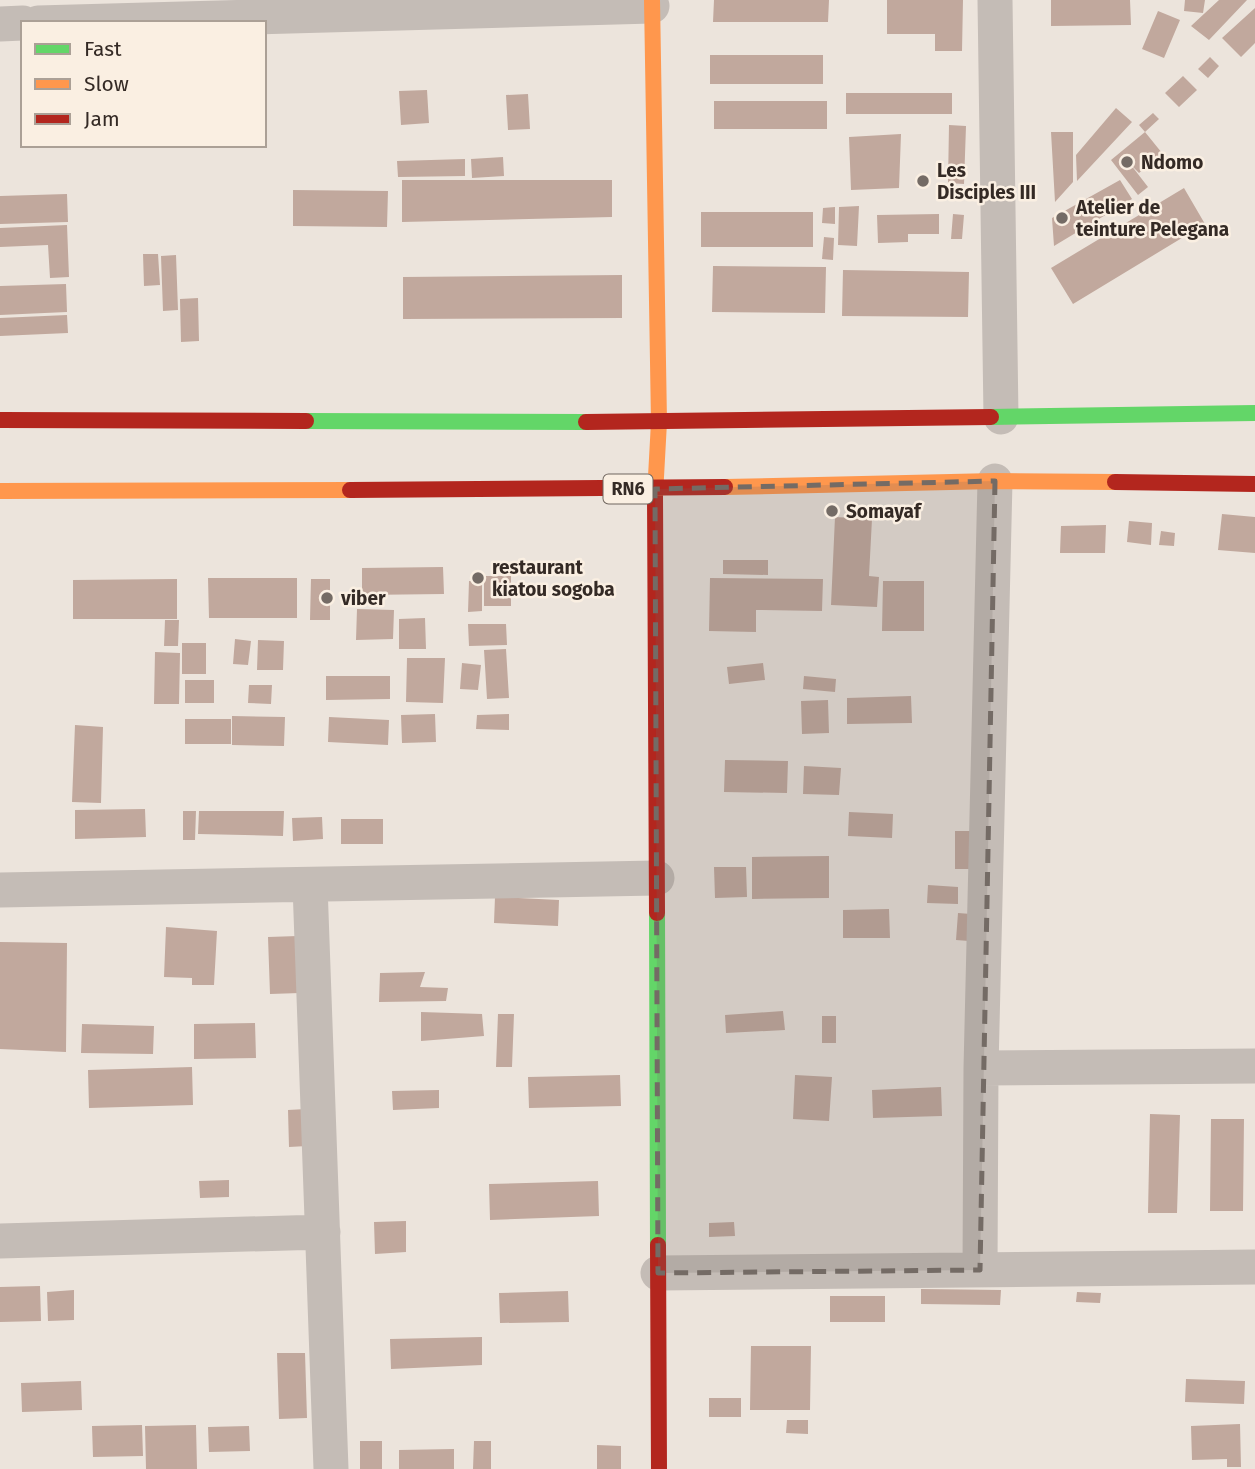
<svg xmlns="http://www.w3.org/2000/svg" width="1255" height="1469" font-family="'Fira Sans',sans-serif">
<rect width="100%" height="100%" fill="#ece4dc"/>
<path fill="#c1a89d" d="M714,0H829L828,22H713Z
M887,0H963L962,51H935V34H887Z
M1051,0H1130L1131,25L1051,26Z
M1185,0H1205L1203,13L1184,11Z
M1219,0H1247L1209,40L1191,26Z
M1255,8V43L1241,57L1222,38Z
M1158,11L1180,20L1164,58L1142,49Z
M710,55H823V84H710Z
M1210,57L1219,66L1208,78L1198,69Z
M1183,76L1197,90L1179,107L1165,93Z
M427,90L429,123L401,125L399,91Z
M846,93H952V114H846Z
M528,94L530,129L508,130L506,95Z
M714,101H827V129H714Z
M1116,108L1132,122L1077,181L1076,155Z
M1153,113L1159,119L1145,132L1139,125Z
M949,125L966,126L964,184L948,183Z
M1051,132H1073V182L1055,202Z
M1145,132L1162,153L1139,173L1131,165L1148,187L1138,195L1111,160Z
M901,134L899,188L851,190L849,137Z
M503,157L504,176L472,178L471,159Z
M465,159V176L398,177L397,161Z
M402,180H612V217L402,222Z
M1120,180L1132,199L1054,246L1052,218Z
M1184,188L1205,224L1073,304L1051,268Z
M293,190L388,191L387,227L293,226Z
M67,194L68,222L0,224V196Z
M859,206L857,246L838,245L839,207Z
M835,207V224L822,223L823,208Z
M701,212H813V247H701Z
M939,214V234H908V242L878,243L877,215Z
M953,214L964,215L962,239H951Z
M67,225L69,277L50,278L48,245L0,247V228Z
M824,237L834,238L833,260L822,259Z
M143,254H158L160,285L144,286Z
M176,255L178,310L163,311L161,256Z
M713,266L826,267L825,313L712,312Z
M843,270L969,272L968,317L842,316Z
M622,275V318L403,319V277Z
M66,284L67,312L0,315V286Z
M198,298L199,341L181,342L180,299Z
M67,315L68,333L0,336V318Z
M1222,514L1255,517V553L1218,550Z
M835,517L872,519L869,576L879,577L877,607L831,605Z
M1129,521L1152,523L1151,545L1127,542Z
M1106,525L1105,553H1060L1061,526Z
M1161,531L1175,533L1174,546L1159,545Z
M723,560H768V575L723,574Z
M443,567L444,594L362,595V568Z
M484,576H511V606H484Z
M208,578H297V618H209Z
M710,578L823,579L822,611L756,610V632L709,631Z
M177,579V619H73V580Z
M311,579H330V620H310Z
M469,581H482V611L468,612Z
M883,581H924V631H882Z
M357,609L394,610L393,639L356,640Z
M425,618L426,649H399V619Z
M165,620H179L178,646H164Z
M468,624H506L507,645L469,646Z
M235,639L251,641L248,665L233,664Z
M258,640L284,641L283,670H257Z
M182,643H206V674H182Z
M506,649L509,698L487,699L484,650Z
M155,652L180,653L179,704H154Z
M407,658H445L443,703L406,702Z
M462,663L481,665L478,690L460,689Z
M763,663L765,680L729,684L727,667Z
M326,676H390V699L326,700Z
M804,676L836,679L835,692L803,689Z
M185,680H214V703H185Z
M249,685H272L271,704L248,703Z
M911,696L912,723L847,724V698Z
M828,700L829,733L802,734L801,701Z
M435,714L436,742L402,743L401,715Z
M509,714V730L476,729L477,715Z
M232,716L285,717L284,746L232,745Z
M329,717L389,720L388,745L328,742Z
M185,719H231V744H185Z
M75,725L103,727L101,803L72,802Z
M725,760L788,761L787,793L724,792Z
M804,766L841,768L839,795L803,794Z
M145,809L146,837L75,839V810Z
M183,811H196L195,840H183Z
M199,811H284L283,836L198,834Z
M849,812L893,814L892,838L848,836Z
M322,817L323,839L293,841L292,818Z
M341,819H383V844H341Z
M955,831H970V869H955Z
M829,856V898L752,899V857Z
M714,867H746L747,897L715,898Z
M928,885L958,887V904L927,903Z
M495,897L559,900L558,926L494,923Z
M889,909L890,938H843V910Z
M958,913L971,914L969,941L956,940Z
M166,927L217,931L214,985H192V978L164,977Z
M298,936L300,993L270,994L268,937Z
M0,942L67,943L66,1052L0,1049Z
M425,972L420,987L448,988L446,1001L379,1002L380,973Z
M783,1011L785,1030L726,1033L725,1015Z
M421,1012L482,1014L484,1036L421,1041Z
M498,1014H514L512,1067H496Z
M822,1016H836V1043H822Z
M255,1023L256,1058L194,1059V1024Z
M82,1024L154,1026L153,1054L81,1053Z
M192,1067L193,1105L89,1108L88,1070Z
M620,1075L621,1106L529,1108L528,1077Z
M795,1075L832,1077L829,1121L793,1119Z
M941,1087L942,1116L873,1118L872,1090Z
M439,1090V1108L393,1110L392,1091Z
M306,1109L307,1146L289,1147L288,1110Z
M1150,1114L1180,1115L1177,1213H1148Z
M1211,1119H1244L1243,1211H1210Z
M229,1180V1197L200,1198L199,1181Z
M598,1181L599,1216L490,1220L489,1184Z
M406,1221V1252L375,1254L374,1222Z
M734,1222L735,1236L709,1237V1223Z
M40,1286L41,1321L0,1322V1287Z
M921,1289L1001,1290L1000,1305L921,1304Z
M74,1290V1320L48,1321L47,1292Z
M568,1291L569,1322L500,1323L499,1293Z
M1077,1292L1101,1293L1100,1303L1076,1302Z
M830,1296H885V1322H830Z
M482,1337V1365L391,1369L390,1339Z
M751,1346H811L810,1410H750Z
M277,1353H305L307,1418L279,1419Z
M1186,1379L1245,1381L1244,1404L1185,1402Z
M81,1381L82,1410L22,1412L21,1383Z
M709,1398H741V1417H709Z
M787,1420H808V1434L786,1433Z
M1240,1424L1241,1467H1227V1459L1192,1460L1191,1426Z
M142,1425L143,1456L93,1457L92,1426Z
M196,1425L197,1469H146L145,1426Z
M249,1426L250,1451L209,1452L208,1427Z
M360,1441H382V1469H360Z
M474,1441H491V1469H473Z
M597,1445L621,1446V1469H597Z
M454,1449V1469H399V1450Z"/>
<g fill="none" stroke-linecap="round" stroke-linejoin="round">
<path stroke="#c4bcb6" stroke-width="35" d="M995,0L1001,417
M38,23L652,6
M0,24L23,23
M310,885L331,1469
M0,890L657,878
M981,1068L1255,1066
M0,1241L323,1232
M980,1270L981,1068L995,481
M658,1273L1255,1267"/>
<path stroke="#63d668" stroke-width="16" d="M991,417L1255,413
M306,421L586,422
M657,913L658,1245"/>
<path stroke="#ff974d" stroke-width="16" d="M652,0L659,422L655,495
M725,487L995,481L1115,482
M0,491L350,490"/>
<path stroke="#b3261e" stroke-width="16" d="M0,420L306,421
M586,422L991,417
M1115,482L1255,484
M350,490L725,487
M655,495L657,913
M658,1245L659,1469"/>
</g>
<path fill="#746b65" fill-opacity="0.2" stroke="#746b65" stroke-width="5" stroke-dasharray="14 9" stroke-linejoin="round" d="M995,481L980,1270L658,1273L655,489Z"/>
<g fill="#746b65" stroke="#faefe2" stroke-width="2.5">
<circle cx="1127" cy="162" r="7"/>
<circle cx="923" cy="181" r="7"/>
<circle cx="1062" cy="218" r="7"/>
<circle cx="832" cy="511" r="7"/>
<circle cx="478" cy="578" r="7"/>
<circle cx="327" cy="598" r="7"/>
</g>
<g text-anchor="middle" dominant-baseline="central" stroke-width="5" stroke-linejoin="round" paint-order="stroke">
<rect fill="#faefe2" stroke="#6f655e" stroke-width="2" x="603.5" y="474.5" width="49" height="29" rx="5"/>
<g font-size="18" font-weight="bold" fill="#342a25">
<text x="628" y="489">RN6</text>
</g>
<g font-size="19" font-weight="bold" fill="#342a25" stroke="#faefe2" text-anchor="start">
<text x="1141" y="162">Ndomo</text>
<text x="937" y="170">Les<tspan x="937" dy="22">Disciples III</tspan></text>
<text x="1076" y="207">Atelier de<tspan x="1076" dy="22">teinture Pelegana</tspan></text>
<text x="846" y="511">Somayaf</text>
<text x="492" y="567">restaurant<tspan x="492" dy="22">kiatou sogoba</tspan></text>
<text x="341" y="598">viber</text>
</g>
</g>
<rect x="21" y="21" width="245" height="126" fill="#faefe2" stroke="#aba096" stroke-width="2"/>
<rect x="35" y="44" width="35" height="10" fill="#63d668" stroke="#aba096" stroke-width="2"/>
<text x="84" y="56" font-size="21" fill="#342a25">Fast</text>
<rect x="35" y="79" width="35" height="10" fill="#ff974d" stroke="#aba096" stroke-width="2"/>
<text x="84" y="91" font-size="21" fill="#342a25">Slow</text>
<rect x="35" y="114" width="35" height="10" fill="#b3261e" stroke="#aba096" stroke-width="2"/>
<text x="84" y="126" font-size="21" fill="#342a25">Jam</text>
</svg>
